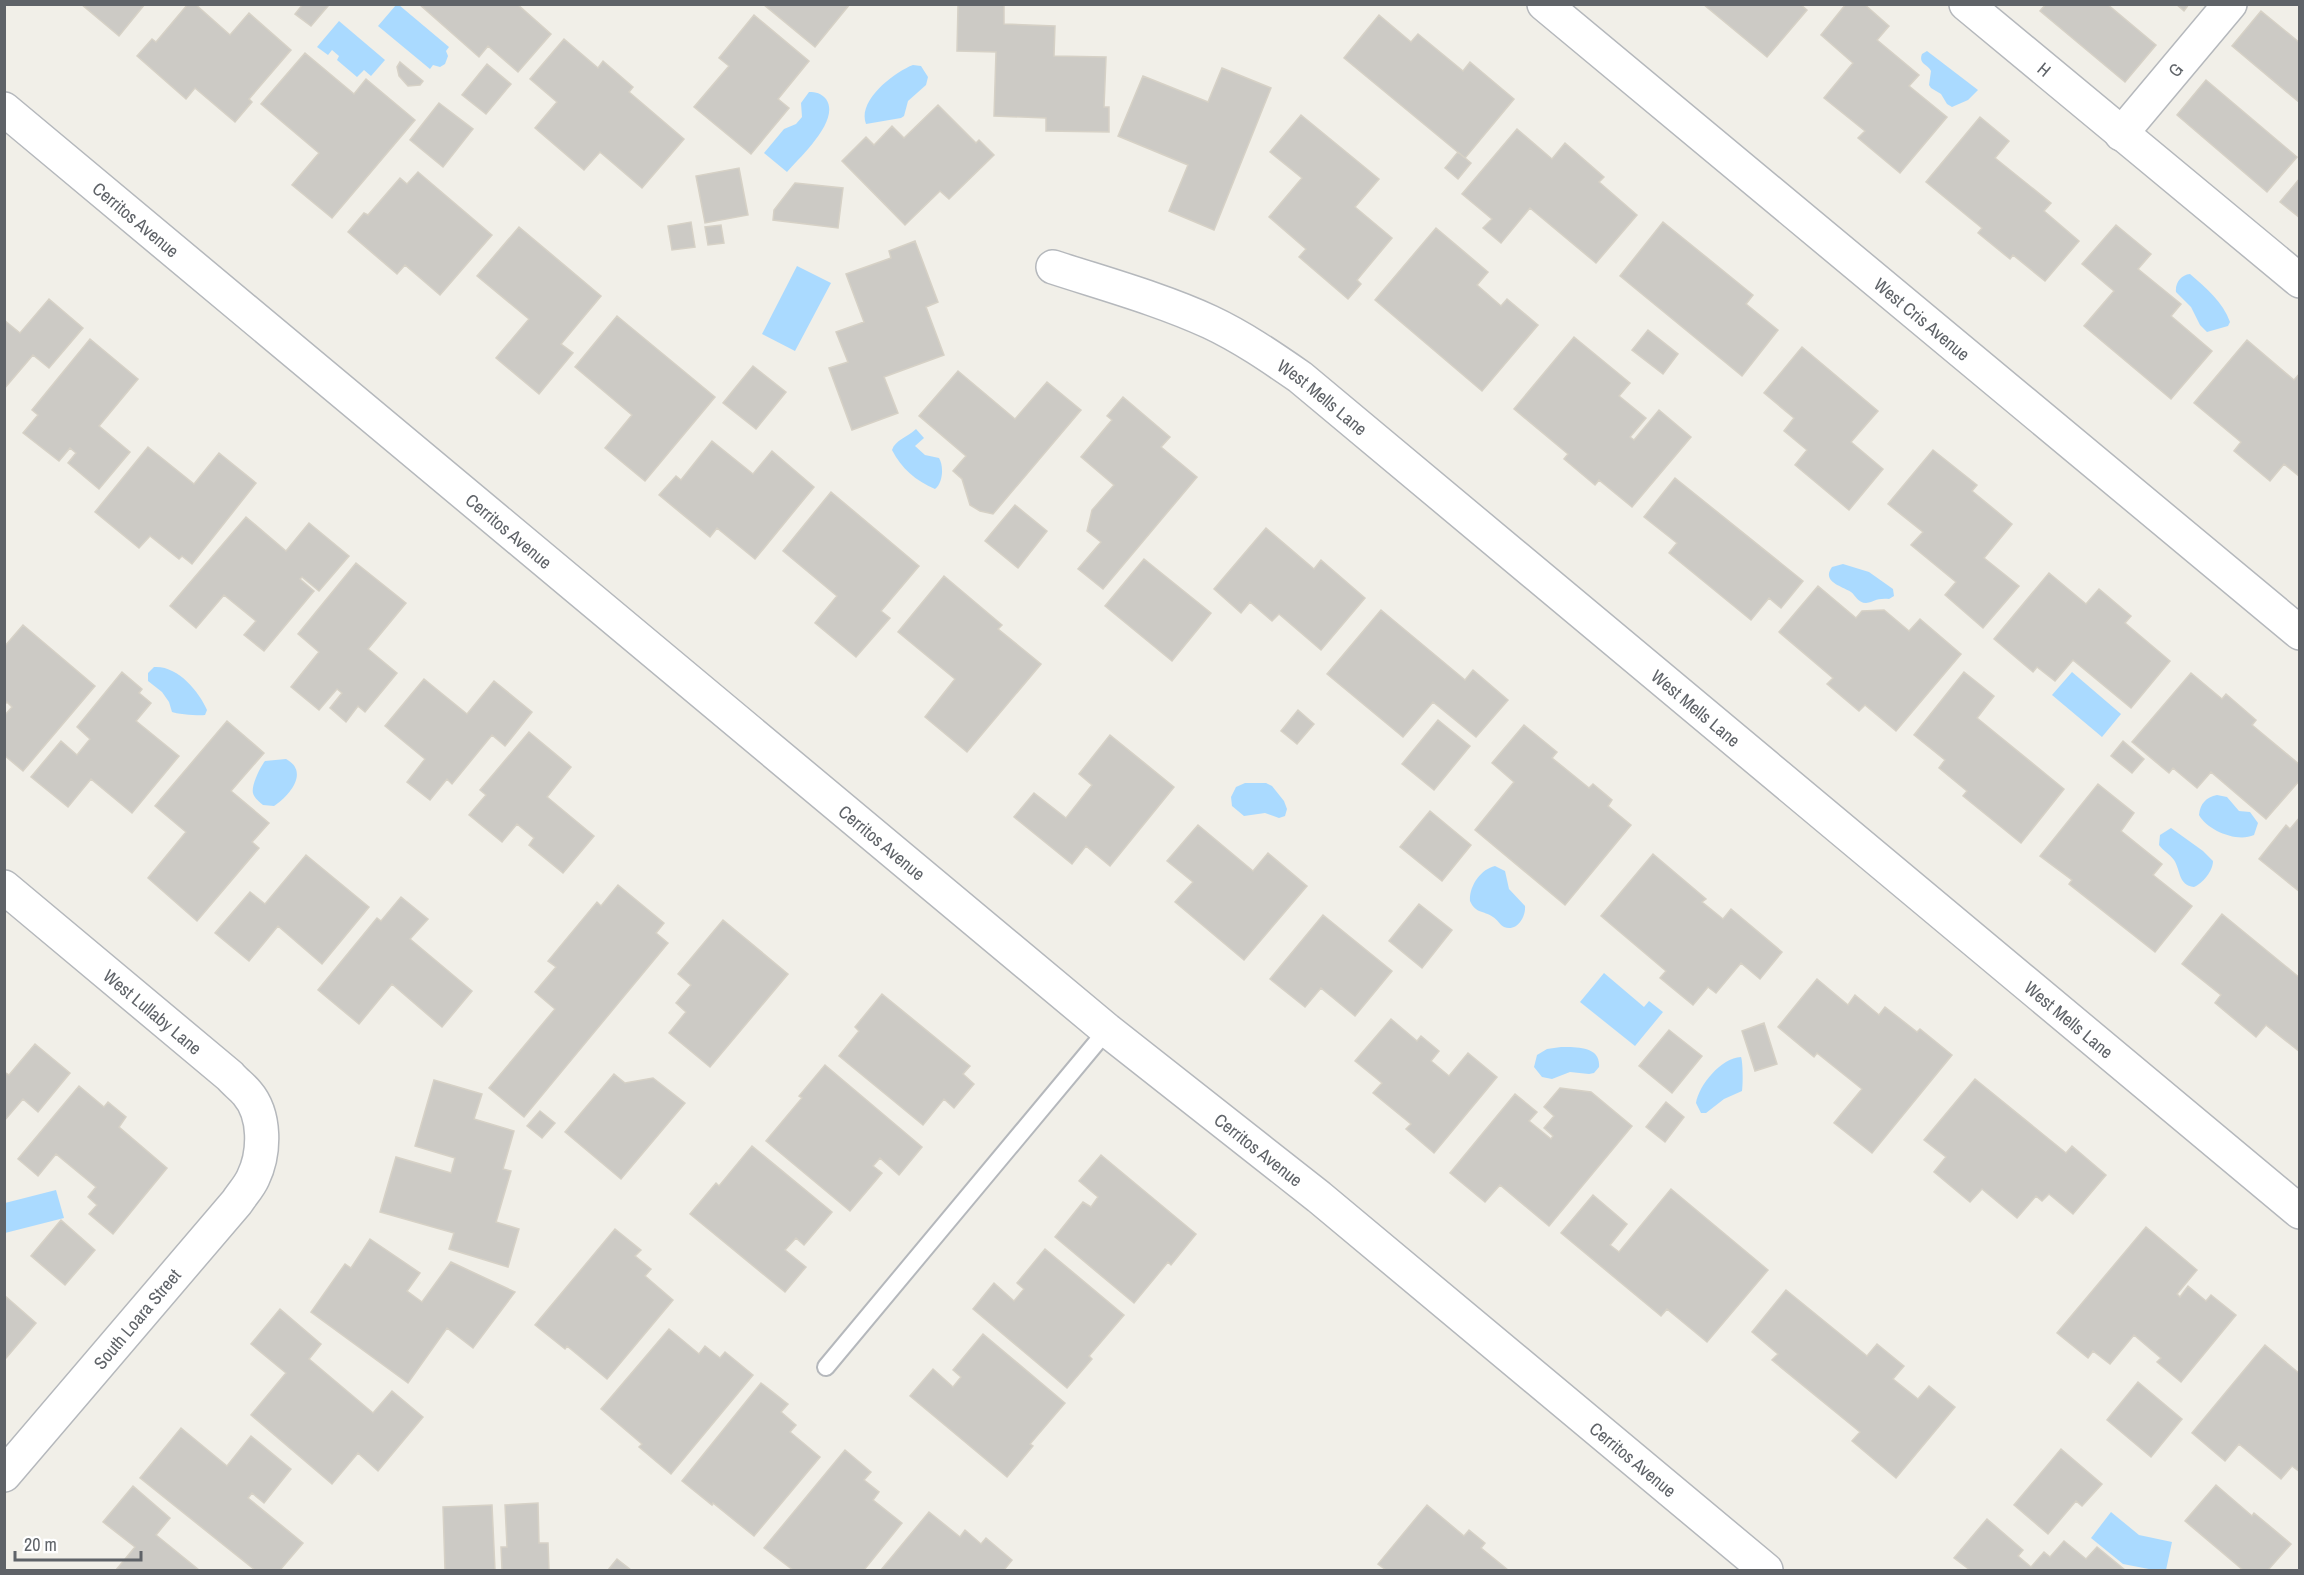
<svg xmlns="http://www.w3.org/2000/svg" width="2304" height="1575" font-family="'Archivo Narrow',sans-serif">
<rect width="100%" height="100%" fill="#f1efe8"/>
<path fill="#aadaff" d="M396,5H399L449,47L446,51L448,56L445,64L440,67L433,65L430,69L378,26Z
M339,21L385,60L371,76L364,70L357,77L337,60L339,56L332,50L328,55L317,47Z
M1927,51L1978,90L1968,100L1952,107L1947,104L1941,94L1931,88L1929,85L1931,71C1928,64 1918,64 1922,54Z
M913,65L921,66L928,77L926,85L908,101L904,116L901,118L866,124C857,101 894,72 913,65Z
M809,92C816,92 821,93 826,99C841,120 800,157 787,172L764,153L784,129L796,124L802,117L801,103Z
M797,266L831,283L795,351L762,334Z
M2190,274C2206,288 2223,302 2230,322L2228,326L2207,332L2200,325L2191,307L2176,292C2175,283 2181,275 2190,274Z
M916,429L924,438L915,446L925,455L939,458C944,466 943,483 935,489C916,481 901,468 892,450C895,440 908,437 916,429Z
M1843,564L1869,572L1893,589L1894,596L1889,599C1875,598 1875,602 1866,603C1858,603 1856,596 1851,592C1842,586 1821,582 1832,567Z
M154,667C177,665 199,691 207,710L205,715C200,716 176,714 172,712L169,702L162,692L148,681V673Z
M2072,672L2121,714L2102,737L2052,695Z
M286,759C310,772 289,796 274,806L263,805C260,802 254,798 253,793C251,786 260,767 265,761Z
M1245,783H1266L1272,786L1284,801L1287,809L1285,816L1279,818L1265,813L1244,816L1232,806L1231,797L1236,787Z
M2217,795L2227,797L2239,811L2250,812L2258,823L2254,835C2237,843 2207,830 2199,815C2200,804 2206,797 2217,795Z
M2171,828L2203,851L2213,861C2213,871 2203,883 2194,887C2178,885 2181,871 2174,860C2170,854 2163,851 2159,845L2160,835Z
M1495,866L1505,871L1509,889L1525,906C1526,917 1517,932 1504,927C1500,925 1497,919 1493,917C1483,910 1476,914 1470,901C1469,886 1481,869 1495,866Z
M1604,973L1644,1007L1649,1001L1663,1012L1635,1046L1580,1002Z
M1561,1047C1576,1047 1601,1046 1599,1067L1594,1073L1589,1074L1570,1072L1552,1079L1542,1077L1534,1067L1537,1055L1547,1049Z
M1741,1057C1743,1062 1743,1084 1742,1091L1724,1099L1706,1113H1701L1696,1103C1699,1085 1721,1058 1741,1057Z
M56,1190L64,1218L5,1233V1203Z
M2111,1512L2139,1535L2172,1542L2166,1570H2154L2123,1564L2091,1538Z"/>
<path fill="#cccac5" stroke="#d6d1c6" stroke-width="1.5" d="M81,4H145L119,36Z
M188,4H195L230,35L249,13L291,50L249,99L252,102L235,122L195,88L186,99L137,56L152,39L156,42Z
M303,4H326L328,6L311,26L295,14Z
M419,4H517L551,34L518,72L488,46L479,57Z
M763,4H850L815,47Z
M1703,4H1800L1807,10L1767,57Z
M1846,4H1864L1889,26L1877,40L1919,75L1909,86L1947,117L1900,173L1858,138L1865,131L1824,98L1853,63L1821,35Z
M2046,4H2107L2156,45L2125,82L2040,11Z
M2176,4H2189L2184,11Z
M958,5H1004V24L1055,26L1054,56L1106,57L1104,107H1109V132L1046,131V118L994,116L996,52L957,51Z
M2261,11L2300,43V103L2232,46Z
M754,15L809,61L778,99L789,108L751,154L694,107L729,66L719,58Z
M1379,15L1411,42L1418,34L1463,71L1470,62L1514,99L1465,158L1344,58Z
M564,39L598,68L603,61L633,87L629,92L684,139L642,188L600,152L584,170L535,128L557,102L530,79Z
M305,53L354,94L366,79L415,120L332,218L292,185L319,153L261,104Z
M400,62L423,81L420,85L408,86L399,76L397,67Z
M487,64L511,84L486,114L462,95Z
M1222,68L1271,88L1214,230L1169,211L1188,165L1118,136L1143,76L1208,102Z
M2206,80L2297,157L2267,192L2177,115Z
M439,103L473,129L443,167L410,140Z
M938,105L976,143L979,140L994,155L949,199L940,191L905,225L842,161L866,137L874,145L892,126L904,138Z
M1301,115L1379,179L1355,207L1392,238L1357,280L1361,284L1348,299L1299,257L1306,249L1269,217L1302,178L1270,152Z
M1980,117L2009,141L1995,158L2051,203L2044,211L2079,241L2045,281L2013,255L2010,259L1978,233L1982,228L1926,182Z
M1517,129L1552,159L1565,143L1604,177L1599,182L1637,215L1596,263L1530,208L1501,243L1483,228L1492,219L1462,194Z
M1458,152L1471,163L1458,179L1445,168Z
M739,168L748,215L705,223L696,176Z
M418,172L492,235L440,295L405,265L397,274L348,232L364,213L368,215L400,178L407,184Z
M2300,178V218L2280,202Z
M795,183L843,188L838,228L773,220L774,210Z
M691,222L695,247L672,250L668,226Z
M1663,222L1753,295L1746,304L1778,330L1742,376L1620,276Z
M721,225L724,243L708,245L705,227Z
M2116,225L2151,254L2138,269L2181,304L2171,316L2212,351L2171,399L2084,326L2114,291L2082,264Z
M519,227L601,296L561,344L573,353L539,394L496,358L529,319L477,276Z
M1436,228L1488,272L1477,285L1501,306L1507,299L1538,325L1482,391L1375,300Z
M915,241L938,302L926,307L944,355L884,377L898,413L852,430L829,368L848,362L836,332L864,322L846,274L891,258L889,251Z
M49,299L83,328L49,368L33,355L4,389V320L20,333Z
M617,316L715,397L645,481L605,448L632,415L575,367Z
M1648,330L1678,354L1663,374L1632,350Z
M1574,337L1630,383L1619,396L1646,418L1630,437L1634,440L1659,410L1691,437L1632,507L1599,480L1595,485L1564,459L1568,454L1514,409Z
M90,339L138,379L99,426L130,452L99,489L68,463L76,453L70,448L59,461L23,433L38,415L32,410Z
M2247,340L2294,380L2300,373V477L2284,464L2270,481L2234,451L2241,442L2194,403Z
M1802,347L1878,411L1851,442L1883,469L1849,510L1795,465L1807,450L1784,431L1794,418L1764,393Z
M753,366L786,392L756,429L723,403Z
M958,371L1015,419L1047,382L1081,410L993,514L980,511L970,505L962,479L953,471L966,456L919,416Z
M1123,397L1170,437L1161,447L1197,477L1103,589L1078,569L1101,542L1087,531L1092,510L1114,485L1081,457L1112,420L1107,416Z
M712,441L753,474L772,451L814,487L755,559L717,528L710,537L659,495L676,476L681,480Z
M148,447L194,484L219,453L256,483L192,564L182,556L179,559L150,536L139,548L95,512Z
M1933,450L1977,485L1972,491L2012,524L1984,558L2019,586L1983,628L1945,595L1956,582L1911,545L1923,532L1888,504Z
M1675,478L1803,581L1781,608L1769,598L1751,620L1669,553L1677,543L1644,517Z
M831,492L919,566L881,611L890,618L856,657L815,623L837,596L783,551Z
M1015,505L1047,531L1018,568L985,541Z
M246,517L286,551L309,523L349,556L319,591L302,577L300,579L314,591L264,651L244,635L256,621L224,595L196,628L170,606Z
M1266,528L1314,569L1321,560L1365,598L1321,650L1279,614L1272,621L1250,602L1241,613L1214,589Z
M1144,559L1211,613L1172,661L1105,606Z
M356,563L406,603L368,649L397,673L365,712L358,706L346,722L330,708L342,693L337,689L319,710L291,687L319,652L298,634Z
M2049,573L2086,604L2099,589L2131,616L2125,623L2170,661L2131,708L2073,660L2055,681L2037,667L2033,672L1994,639Z
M944,576L1002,625L998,629L1041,664L967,752L925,717L955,679L898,632Z
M1818,586L1856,618L1862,611L1884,610L1909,631L1920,619L1961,654L1896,731L1865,705L1859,711L1827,684L1833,678L1779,632Z
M1381,610L1465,680L1473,670L1508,700L1476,737L1433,702L1403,737L1327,674Z
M23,625L95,686L23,771L4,755V716L12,707L7,702L4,705V647Z
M122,672L142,689L139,693L151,703L136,721L179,756L132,813L91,779L68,807L31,777L61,741L77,755L90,739L77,727Z
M1964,672L1994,696L1977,718L2064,789L2021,843L1963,796L1967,791L1939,768L1945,760L1914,735Z
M2191,673L2222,699L2226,694L2256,720L2252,725L2300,765V780L2266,819L2211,772L2197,788L2173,768L2169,773L2132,742Z
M424,679L467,714L494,681L532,712L505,746L492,735L452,784L447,779L430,800L407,782L425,759L385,726Z
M1298,710L1314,724L1297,744L1281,731Z
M1438,720L1470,746L1434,790L1402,764Z
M227,721L264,753L231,791L269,823L252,842L259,848L197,921L148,878L186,832L155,806Z
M1524,725L1557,752L1552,758L1589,788L1593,784L1612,800L1608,806L1631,825L1565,905L1475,830L1514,782L1492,763Z
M529,732L571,767L547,797L594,836L563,873L529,845L534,838L517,824L502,842L469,815L486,795L480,790Z
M1110,735L1174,787L1110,866L1086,846L1072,864L1014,817L1034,793L1066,818L1092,785L1079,774Z
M2123,741L2144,759L2132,773L2111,756Z
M2098,784L2134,813L2121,831L2162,864L2153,875L2192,906L2155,952L2069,884L2072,880L2040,856Z
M1430,811L1471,845L1442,881L1400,847Z
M2300,817V892L2259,859L2286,825L2290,829Z
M1198,825L1253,871L1268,853L1307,886L1244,960L1175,902L1193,882L1167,861Z
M1653,854L1706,899L1702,902L1723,919L1731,909L1782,952L1760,979L1741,963L1716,993L1708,987L1693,1005L1660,978L1666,971L1601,916Z
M306,855L369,907L322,964L278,926L249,961L215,933L250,892L265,904Z
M618,885L664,923L656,933L668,943L524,1117L489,1088L555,1009L535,992L556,967L548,961L597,902L601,906Z
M401,897L428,919L410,939L472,991L442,1027L392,984L359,1024L318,990L377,918L381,921Z
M1419,904L1452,930L1422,968L1389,941Z
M2222,914L2300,978V1052L2266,1025L2256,1037L2215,1003L2221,995L2182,964Z
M1323,915L1392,971L1355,1016L1321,988L1305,1007L1270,979Z
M723,920L788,974L710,1067L669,1033L686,1012L676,1003L691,985L678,974Z
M1817,979L1848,1005L1855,995L1879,1015L1885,1007L1917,1032L1920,1029L1952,1055L1872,1153L1834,1123L1862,1089L1817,1053L1814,1057L1778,1027Z
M882,994L970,1066L963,1074L974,1084L954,1108L944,1099L923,1125L839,1056L859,1031L855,1027Z
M1391,1019L1417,1041L1421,1036L1439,1051L1431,1061L1449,1076L1468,1053L1497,1077L1434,1153L1406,1129L1411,1124L1373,1093L1382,1083L1355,1061Z
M1764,1023L1777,1064L1755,1071L1742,1031Z
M1669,1030L1702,1056L1672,1093L1639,1066Z
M35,1044L70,1073L38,1112L23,1099L4,1121V1072L9,1075Z
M825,1065L922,1147L899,1175L880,1158L873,1166L882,1173L850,1211L766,1141L802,1098L799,1096Z
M614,1074L625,1083L653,1078L685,1103L621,1179L565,1132Z
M1975,1079L2066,1153L2072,1146L2106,1175L2073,1214L2049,1194L2042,1201L2036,1196L2017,1218L1982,1189L1970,1202L1934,1172L1946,1157L1924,1140Z
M434,1080L482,1094L474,1119L514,1131L503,1169L511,1171L496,1222L519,1229L508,1267L449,1249L454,1233L380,1212L396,1157L451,1173L455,1158L415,1146Z
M79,1086L104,1107L108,1102L126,1117L119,1127L167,1168L113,1234L89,1214L97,1205L88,1197L96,1187L56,1154L38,1176L18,1159Z
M1560,1088L1591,1092L1632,1126L1549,1226L1500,1185L1485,1202L1450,1173L1515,1094L1537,1112L1529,1121L1551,1139L1553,1136L1544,1128L1554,1116L1544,1107Z
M1666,1102L1684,1117L1665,1142L1646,1127Z
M540,1111L555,1123L542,1138L527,1126Z
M752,1146L832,1212L804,1245L796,1238L785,1250L806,1267L785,1292L690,1214L716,1183L719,1186Z
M1101,1155L1196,1234L1171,1265L1168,1262L1134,1303L1055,1237L1083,1202L1091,1207L1098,1197L1079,1181Z
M1671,1189L1768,1270L1707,1342L1667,1309L1661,1316L1561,1233L1593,1195L1627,1224L1610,1245L1619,1252Z
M61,1220L95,1250L65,1285L31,1256Z
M2146,1227L2197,1270L2177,1294L2180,1297L2188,1286L2206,1301L2211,1295L2236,1315L2181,1382L2157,1362L2161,1358L2134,1335L2110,1364L2093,1351L2088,1358L2057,1333Z
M615,1229L641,1250L635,1256L651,1269L645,1276L673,1300L607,1379L567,1346L565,1349L535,1325Z
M370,1239L420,1273L407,1291L422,1302L451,1262L515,1292L473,1348L447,1328L408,1383L311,1312L345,1264L351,1268Z
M1045,1249L1124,1315L1089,1356L1092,1359L1067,1388L973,1309L994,1283L1014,1301L1024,1289L1017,1283Z
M1786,1290L1867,1356L1877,1344L1904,1366L1893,1379L1918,1399L1929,1386L1955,1407L1896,1478L1852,1441L1860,1432L1772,1360L1778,1354L1752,1332Z
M4,1295L36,1323L6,1358L4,1357Z
M280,1309L321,1344L309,1359L373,1413L392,1391L423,1417L378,1471L358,1453L332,1484L251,1415L286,1373L251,1344Z
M669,1329L699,1354L705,1346L720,1358L725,1352L753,1375L671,1474L639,1447L642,1444L601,1409Z
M983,1334L1065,1403L1030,1444L1033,1446L1007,1477L910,1396L933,1369L953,1387L961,1377L953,1370Z
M2265,1345L2300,1374V1472L2292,1466L2281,1479L2239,1444L2225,1461L2192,1433Z
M2138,1382L2182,1419L2151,1457L2107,1420Z
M761,1383L788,1404L781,1412L796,1425L790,1432L820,1457L754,1536L713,1503L712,1505L682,1481Z
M181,1428L227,1466L251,1436L291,1469L264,1503L252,1493L248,1498L303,1543L280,1570H255L140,1478Z
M2061,1449L2102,1484L2082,1506L2076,1501L2048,1534L2014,1505Z
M845,1450L871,1472L864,1480L879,1492L873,1500L902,1523L864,1570H793L764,1548Z
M2216,1485L2252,1516L2254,1513L2291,1544L2268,1570H2243L2185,1521Z
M133,1486L170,1518L156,1535L199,1570H116L135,1547L103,1522Z
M538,1503L539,1543H548L549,1570H502L501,1547H507L505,1505Z
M492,1505L495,1570H445L443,1507Z
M1427,1505L1464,1536L1469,1530L1485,1543L1481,1548L1508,1570H1386L1378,1564Z
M929,1512L960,1537L965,1530L981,1544L986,1538L1012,1560L1004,1570H881Z
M1987,1519L2023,1550L2018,1556L2031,1567L2044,1552L2050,1557L2064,1541L2086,1559L2097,1547L2125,1570H1970L1954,1558Z
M617,1559L631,1570H608Z"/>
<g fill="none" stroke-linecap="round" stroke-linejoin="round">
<g stroke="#b5b8bc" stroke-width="20">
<path id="service" d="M826,1367L1107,1030"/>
</g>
<g stroke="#b5b8bc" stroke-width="36">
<g id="minor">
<path id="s1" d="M1544,4L2300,633"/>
<path id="s2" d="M1966,4L2300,281"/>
<path id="s3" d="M2121,134L2230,4"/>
<path id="s4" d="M1053,267C1105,284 1160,299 1210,322C1242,337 1271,357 1300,377L2300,1212"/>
<path id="s5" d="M4,887L230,1076C235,1082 242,1087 247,1093C266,1115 265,1153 253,1178C249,1187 242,1194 237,1202L4,1475"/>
</g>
</g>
<g stroke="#b5b8bc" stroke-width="36">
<g id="tertiary">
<path id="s6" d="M4,109L1107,1030L1319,1197L1766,1570"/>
</g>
</g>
<use href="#service" stroke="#fff" stroke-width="16"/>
<use href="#minor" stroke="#fff" stroke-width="33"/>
<use href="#tertiary" stroke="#fff" stroke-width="33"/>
</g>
<g text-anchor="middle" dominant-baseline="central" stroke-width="6" stroke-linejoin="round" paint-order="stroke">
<g font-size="18" fill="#5f6368" stroke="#fff">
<text stroke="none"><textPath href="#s2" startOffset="102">H</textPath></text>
<text stroke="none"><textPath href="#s3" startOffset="84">G</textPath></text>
<text stroke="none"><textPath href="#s6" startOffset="172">Cerritos Avenue</textPath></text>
<text stroke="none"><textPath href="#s1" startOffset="492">West Cris Avenue</textPath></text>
<text stroke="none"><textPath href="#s4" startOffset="302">West Mells Lane</textPath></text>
<text stroke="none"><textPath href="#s6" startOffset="658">Cerritos Avenue</textPath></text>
<text stroke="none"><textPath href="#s4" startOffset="788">West Mells Lane</textPath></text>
<text stroke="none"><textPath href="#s6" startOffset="1144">Cerritos Avenue</textPath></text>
<text stroke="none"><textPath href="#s5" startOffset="194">West Lullaby Lane</textPath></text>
<text stroke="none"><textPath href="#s4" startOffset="1274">West Mells Lane</textPath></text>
<text stroke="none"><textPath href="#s6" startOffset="1630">Cerritos Avenue</textPath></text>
<text transform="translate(137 1319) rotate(-50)">South Loara Street</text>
<text stroke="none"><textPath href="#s6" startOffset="2116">Cerritos Avenue</textPath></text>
</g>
</g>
<rect width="2304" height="1575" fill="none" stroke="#5f6368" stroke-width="12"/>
<path d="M15 1551v9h126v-9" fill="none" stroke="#5f6368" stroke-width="3"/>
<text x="24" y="1551" font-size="18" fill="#5f6368" stroke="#ffffff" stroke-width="4.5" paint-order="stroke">20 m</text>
</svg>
